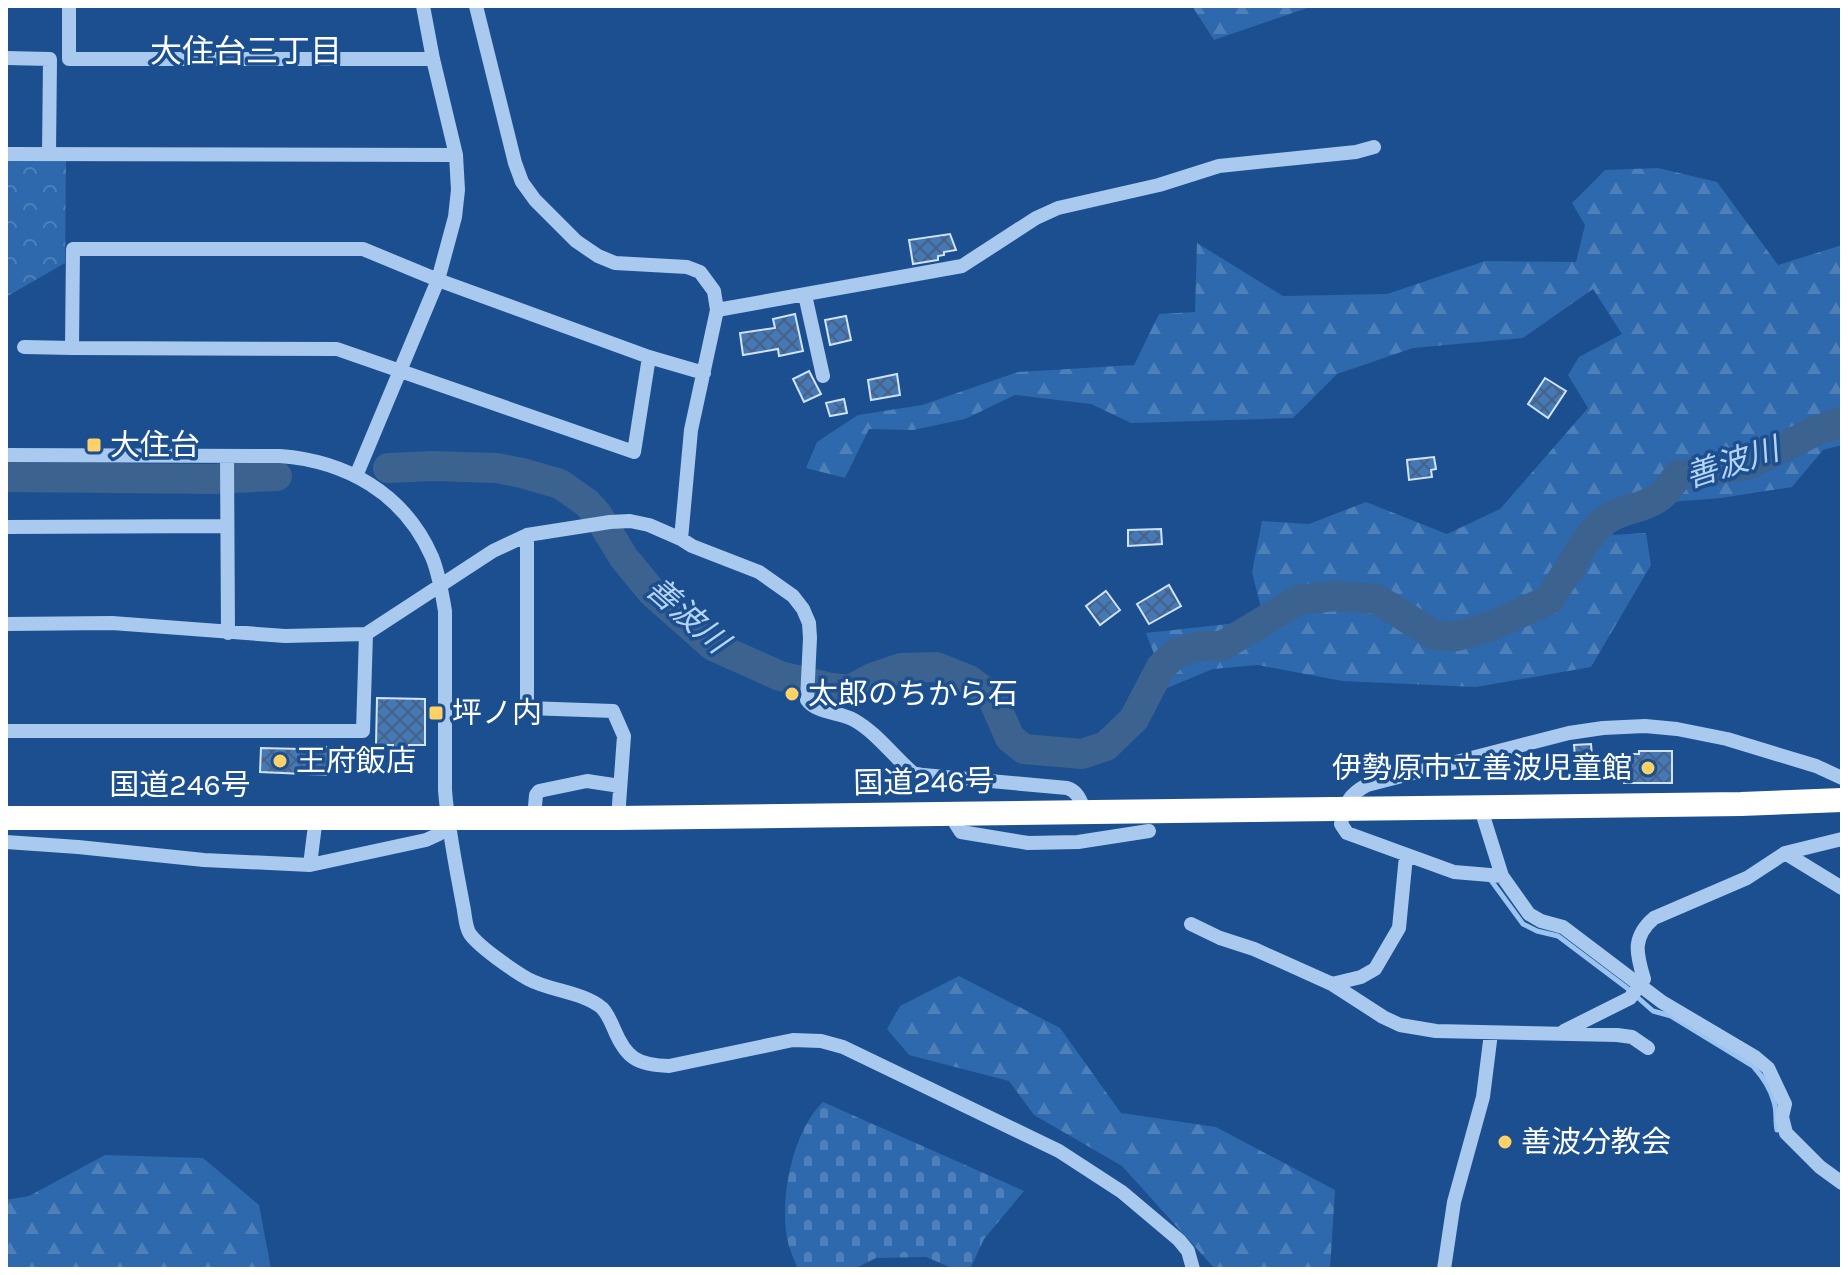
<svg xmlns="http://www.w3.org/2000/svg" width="1848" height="1275" font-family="Karla,'Noto Sans JP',sans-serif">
<defs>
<pattern id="forest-firs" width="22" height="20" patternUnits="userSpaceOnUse" patternTransform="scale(2)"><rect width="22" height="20" fill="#2e69ad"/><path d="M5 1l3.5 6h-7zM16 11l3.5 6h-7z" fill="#4d80b9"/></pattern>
<pattern id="cemetery-stones" width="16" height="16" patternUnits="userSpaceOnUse" patternTransform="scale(2)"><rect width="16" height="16" fill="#2e69ad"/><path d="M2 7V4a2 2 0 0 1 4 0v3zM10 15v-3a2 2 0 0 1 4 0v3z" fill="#4d80b9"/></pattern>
<pattern id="park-crowns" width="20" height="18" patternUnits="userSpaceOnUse" patternTransform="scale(2)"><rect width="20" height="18" fill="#2e69ad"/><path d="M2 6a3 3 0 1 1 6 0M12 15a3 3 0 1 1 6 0" fill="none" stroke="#4d80b9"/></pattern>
<pattern id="building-cross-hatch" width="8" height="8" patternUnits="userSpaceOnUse" patternTransform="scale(2)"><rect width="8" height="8" fill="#4478b7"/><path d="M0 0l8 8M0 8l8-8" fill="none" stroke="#486282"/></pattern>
</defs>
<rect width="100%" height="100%" fill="#1b4f8f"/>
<path fill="url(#forest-firs)" d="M1192,6H1313L1214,40Z
M1658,168L1717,182L1778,265L1842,245V445L1823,450L1792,487L1721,498L1607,507L1613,535L1646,533L1651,565L1591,667L1476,687L1342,681L1258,665L1213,669L1167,688L1146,633L1264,620L1252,572L1262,521L1309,524L1366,502L1447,534L1500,509L1588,408L1568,375L1579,357L1622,334L1593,289L1523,338L1413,348L1337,374L1293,418L1131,423L1091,404L1015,395L965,419L913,430L869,429L845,478L806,468L817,442L858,415L922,405L1018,372L1134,365L1159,314L1195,312L1197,243L1283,296L1387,294L1485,261L1576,262L1585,225L1572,203L1605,170Z
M959,976L1060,1028L1121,1113L1216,1127L1335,1190L1330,1269H1215L1122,1166L1034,1115L1009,1081L909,1055L887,1029L900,1006Z
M105,1155L203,1158L259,1205L271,1269H6V1200L29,1196Z"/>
<path fill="url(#cemetery-stones)" d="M823,1102L1024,1191L984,1239L970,1269H954L926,1257L876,1258L854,1269H798C794,1259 789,1249 787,1239C780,1198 792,1132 823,1102Z"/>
<path fill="url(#park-crowns)" d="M6,161H66L65,263L6,297Z"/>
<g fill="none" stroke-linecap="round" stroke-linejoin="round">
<path stroke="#9cc4f0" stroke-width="5" d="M1490,879L1523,924L1537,931L1558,936L1627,988L1653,1011L1671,1016L1753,1066C1762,1076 1771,1090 1774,1102C1777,1110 1775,1121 1777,1130"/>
<path stroke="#3c6290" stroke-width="30" d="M388,468L432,466L497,468L522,473L560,484L587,503L597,514L624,558L652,592L713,646L780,676L832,688L850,690L872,678L901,668L936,667L969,680L992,697L1010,738L1024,749L1082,754L1106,746L1134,719L1161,667L1176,653L1201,646H1222L1298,600L1335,596L1377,599L1434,635L1457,636L1489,627L1549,600L1566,573L1571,569L1570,567C1580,550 1591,529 1609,518C1625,508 1647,508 1662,495C1668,490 1673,482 1678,475L1747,465L1818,430L1842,422
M6,477L213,479L277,476"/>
</g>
<path fill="url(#building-cross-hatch)" stroke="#cfe3fa" stroke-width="2" d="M950,234L956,250L944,252V255L938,256V260L913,264L909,240Z
M795,314L803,351L779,356L778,349L743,355L740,333L775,328L773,319Z
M846,316L851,340L830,345L825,320Z
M809,371L821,394L804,402L793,379Z
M897,374L900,395L871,400L868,380Z
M1545,378L1566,391L1548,418L1528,404Z
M844,399L847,413L830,416L826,403Z
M1434,457L1436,469L1431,470L1432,477L1409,480L1407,460Z
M1161,529L1162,544L1128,546V530Z
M1169,585L1181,606L1149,624L1137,604Z
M1106,591L1120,610L1100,625L1086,606Z
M377,698L425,699V745H409V753H393V745H376Z
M1591,744L1592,756L1575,757L1574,745Z
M301,747H327V775L260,772L261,748L301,749Z
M1639,751H1672V783H1624V754H1639Z"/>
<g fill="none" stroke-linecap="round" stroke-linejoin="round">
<path stroke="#a9c9ee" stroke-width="14" d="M69,6V59H433
M476,6L515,163L522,182L535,200L576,241L598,256L615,263L687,267L700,272L714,291L717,310L691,430L681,539
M6,58L50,59L49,154
M6,154L456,155
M805,295L823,376
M717,310L962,266L1036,218L1058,208L1159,185L1219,166L1356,152L1374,147
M24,347L72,348
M649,357L634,452L337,349L72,348L73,249H363L438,280L649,357L704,373
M6,455L280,456C346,461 404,493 432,557C439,574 442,593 445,611V790C448,829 456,867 463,905C465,913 465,927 470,934C479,947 514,971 528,979C550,991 583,992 602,1008C607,1013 611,1022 614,1029C626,1058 637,1065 669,1066L793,1040L821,1041L843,1047L1059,1151L1122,1192L1179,1240L1188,1251L1193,1269
M227,456L228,633
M356,476L438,280L455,217L458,190L456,155L433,59L423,6
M6,527L227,526
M527,535V708L613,711L624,736L618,818
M6,624L112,623L285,636L366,634L493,551L527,535L610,522L630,521L649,525L681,539L692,546L759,572L793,596L803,609L809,623L810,638L807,700C816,713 840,712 854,720C877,733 893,756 913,773L923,775L1067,788C1078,791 1081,802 1085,811
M6,731H363L366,634
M1480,806L1502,876L1529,914L1541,921L1563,927L1662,1002L1755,1057L1768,1068L1785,1104L1782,1117L1786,1133L1820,1167L1842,1183
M949,813L961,832L1028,843L1078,842L1149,831
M534,818L536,795L539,791L587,781L620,786
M6,842L78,847L204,860L310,865L426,840L439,834
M1785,853L1842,888
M310,865L316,817
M1502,876L1454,872L1347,833L1341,824C1345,804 1348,795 1367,785L1569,733L1603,728L1645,726L1677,729L1727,739L1816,766L1842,778
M1191,924L1220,938L1254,949L1332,984L1383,1017L1400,1025L1436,1031L1617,1035L1632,1037L1648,1048
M1332,984L1361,977L1375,969L1399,928L1406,856
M1564,1031L1630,998L1644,979C1636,953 1632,937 1654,918L1747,878L1785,853L1842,839
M1444,1269L1454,1202L1483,1097L1491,1033"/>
<path stroke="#fff" stroke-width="24" d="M6,818H618L1741,804L1842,800"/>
</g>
<g fill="#ffd166" stroke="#1b4f8f" stroke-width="3">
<rect x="86" y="437" width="16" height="16" rx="4"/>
<circle cx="792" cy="694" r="8"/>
<rect x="428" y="705" width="16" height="16" rx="4"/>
<circle cx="280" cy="761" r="8"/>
<circle cx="1648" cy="768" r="8"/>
<circle cx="1505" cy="1142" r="8"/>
</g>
<g text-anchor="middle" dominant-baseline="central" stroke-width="7" stroke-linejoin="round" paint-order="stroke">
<g font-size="30" fill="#fff" stroke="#1b4f8f" text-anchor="start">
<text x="110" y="445">大住台</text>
<text x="808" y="694">太郎のちから石</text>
<text x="452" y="713">坪ノ内</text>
<text x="296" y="761">王府飯店</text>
<text x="1632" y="768" text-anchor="end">伊勢原市立善波児童館</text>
<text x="1521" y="1142">善波分教会</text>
</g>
<g font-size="30" fill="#fff" stroke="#1b4f8f">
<text transform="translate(924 782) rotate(-1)">国道246号</text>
<text x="180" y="785">国道246号</text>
</g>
<g font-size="32" fill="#fff" stroke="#1b4f8f">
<text x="246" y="51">大住台三丁目</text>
</g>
<g font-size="32" font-style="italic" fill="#b5d3f5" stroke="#1b4f8f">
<text transform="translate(1732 463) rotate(-18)">善波川</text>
<text transform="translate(687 615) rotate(41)">善波川</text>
</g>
</g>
<rect width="1848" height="1275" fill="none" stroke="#ffffff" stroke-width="16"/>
</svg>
